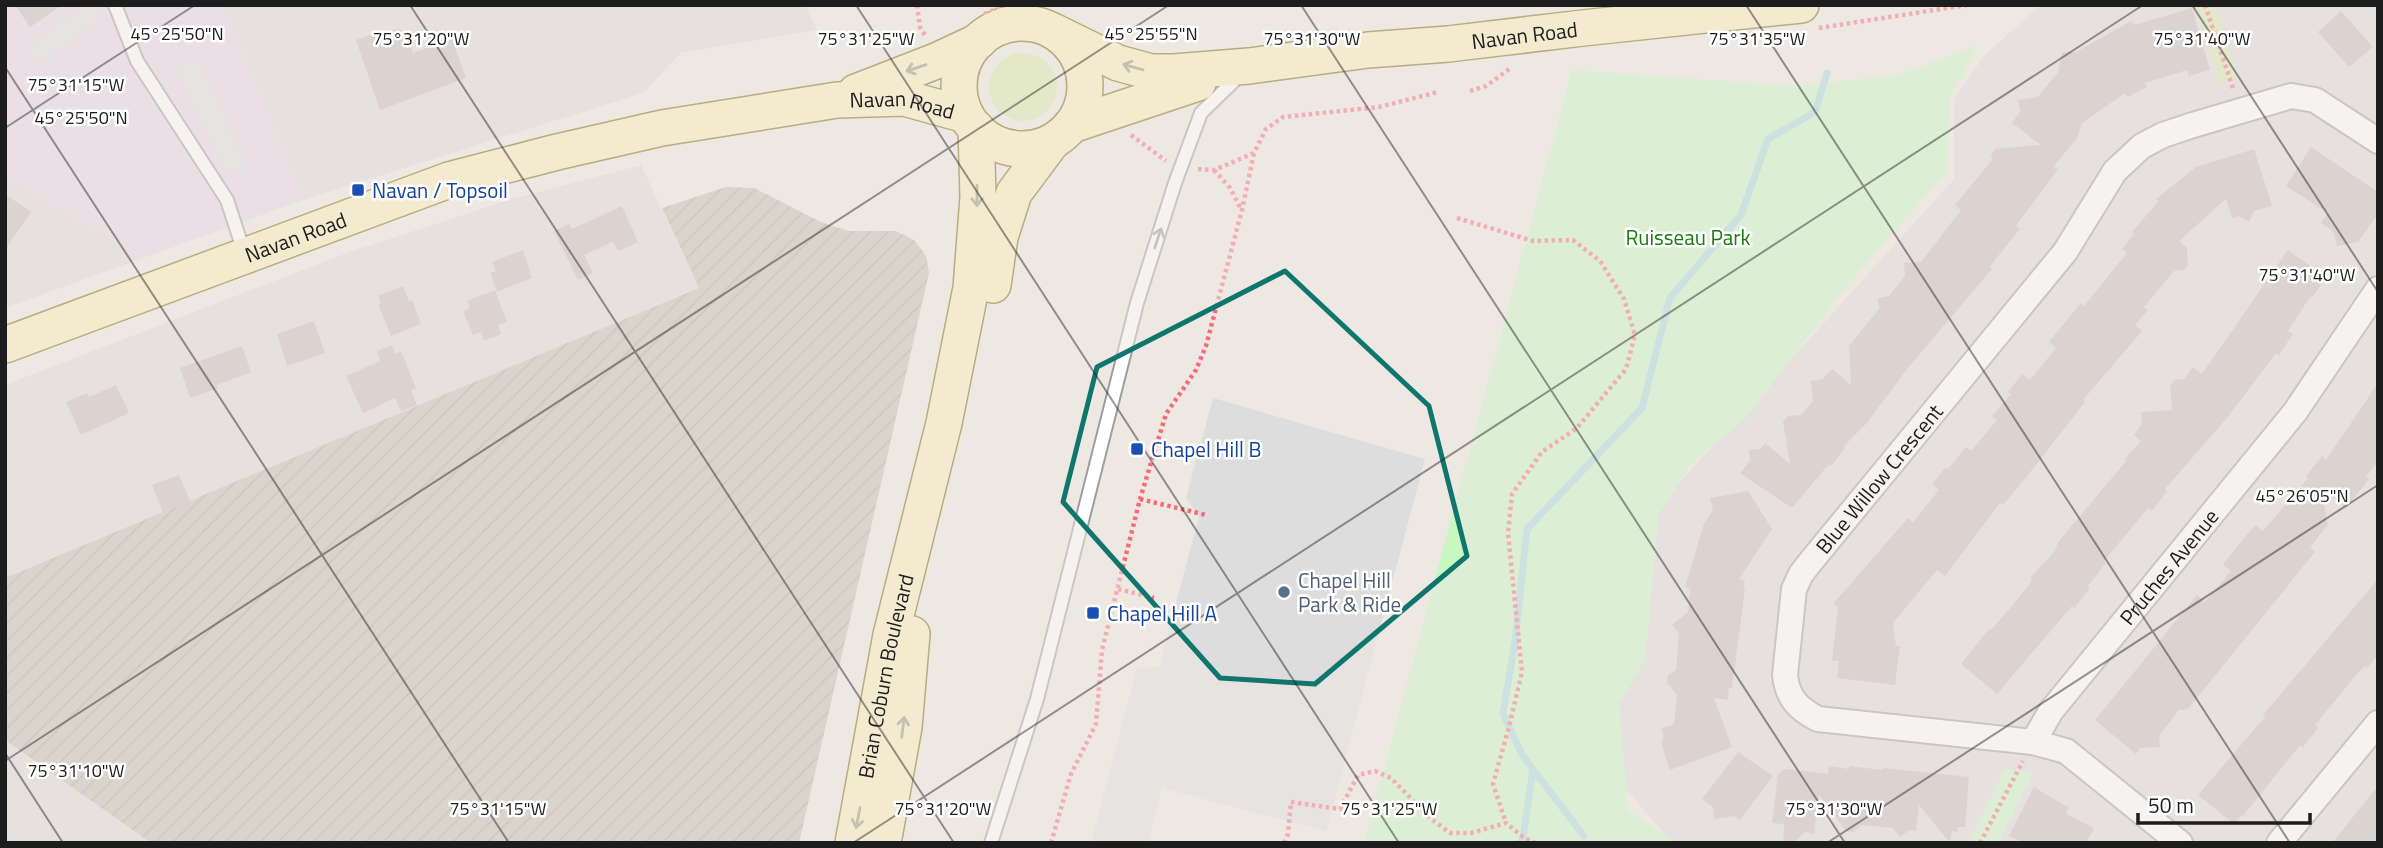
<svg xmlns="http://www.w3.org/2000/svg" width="2383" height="848" font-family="'Titillium Web',sans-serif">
<defs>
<pattern id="construction-furrows" width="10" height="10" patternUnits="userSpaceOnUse" patternTransform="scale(1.75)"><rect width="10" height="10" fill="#c2beaf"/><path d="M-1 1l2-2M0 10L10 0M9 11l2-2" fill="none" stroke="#a6a396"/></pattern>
</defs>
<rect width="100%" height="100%" fill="#eee8e3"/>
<path fill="#dbdada" d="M222,5H805L817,30L681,53L643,93L303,200Z
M2040,5H2378V843H1672L1585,740L1599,586L1681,481L1954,179V99L1984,56Z
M641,165L699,288L5,578V385L347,253L508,200Z
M5,175L143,258L5,308Z
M5,740L151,843H5Z"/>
<path fill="#e7d5e7" d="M5,5H222L303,200L143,258L5,175Z"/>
<path fill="url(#construction-furrows)" d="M726,187L754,188L821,222L849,231H896L914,240L926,256L929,273L799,843H151L5,740V578L699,288L662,208Z"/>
<path fill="#d4e8a9" d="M2195,5H2216L2238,77L2219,83Z
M989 87a34 34 0 1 1 68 0a34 34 0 1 1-68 0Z"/>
<path fill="#c6f8c0" d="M1978,45L1950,98L1947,172L1851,281L1744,420L1691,464L1659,514L1645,659L1619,704L1628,810L1677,843H1364L1572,70L1793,86L1898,75Z
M2005,769L2034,772L1999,843H1968Z"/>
<path fill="#ddd" d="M85,5H103L101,21L36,66L24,48Z
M196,57L249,165L226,176L174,68Z
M1213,398L1425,459L1326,831L1162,788L1148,843H1091L1137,668L1159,667L1199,517L1186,498Z"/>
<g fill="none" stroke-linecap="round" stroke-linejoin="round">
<path stroke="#a4dadb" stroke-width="7" d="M1584,836L1522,755L1503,713L1515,642L1527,529L1642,408L1670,298L1741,215L1768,139L1815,112L1827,73
M1520,843L1523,837L1533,769"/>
</g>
<path fill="#c5b9b6" d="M15,5H62L30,27Z
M2192,8L2210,70L2189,76L2187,70L2145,83L2147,87L2127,97L2125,93L2081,124L2078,137L2054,166L2058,169L2016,226L2020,229L1990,266L1992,269L1907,369L1867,423L1844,446L1845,448L1831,466L1829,464L1792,508L1740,473L1750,461L1749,450L1760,449L1765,443L1790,464L1783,422L1788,416L1801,415L1813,401L1811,381L1823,379L1832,369L1851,385L1849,346L1879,309L1878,298L1889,296L1905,276L1904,263L1921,262L1961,210L1955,205L1992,160L1991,155L1995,149L2041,145L2012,123L2020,112L2018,100L2038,97L2058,72L2062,52H2076L2131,21L2134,25Z
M2341,11L2373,47L2349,67L2318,32Z
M399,29L405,32L413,53L452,39L466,78L380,110L356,40L379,32Z
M2311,147L2378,192V214L2358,242L2337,246L2333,231L2321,223L2328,213L2286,186Z
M2254,149L2272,206L2254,211L2249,222L2239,216L2232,218L2226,199L2179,241L2187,248L2188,265L2184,270L2174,271L2144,307L2148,310L2135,325L2142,331L2083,400L2085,402L2028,475L2003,505L2000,503L1945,576L1937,570L1893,623L1896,646H1900L1895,685L1837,678L1839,661H1832L1838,607L1833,604L1908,518L1913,522L1939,490L1932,484L1946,467L1948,469L1966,447L1971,451L1997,420L1992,416L2011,394L2008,392L2022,374L2030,380L2056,348L2049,342L2081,303L2084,306L2127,253L2122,249L2134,234L2132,232L2158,202L2156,199L2196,167Z
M5,194L31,212L5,250Z
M622,206L638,242L618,251L613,242L584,255L593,273L578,280L554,231L569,224L572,229Z
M523,250L532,278L497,292L490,273L496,271L492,262Z
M2288,250L2326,278L2312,298L2310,297L2288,331L2293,334L2279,355L2276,353L2227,418L2165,489L2167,491L2152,511L2148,508L2104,561L2106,563L2088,586L2090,588L2074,608L2072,606L1997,694L1961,664L1989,629L1991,630L2005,614L2029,585L2032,579L2030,578L2053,553L2059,541L2126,461L2124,460L2141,441L2134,435L2142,424L2141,412L2172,410L2170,386L2174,380L2184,379L2193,367L2202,374Z
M403,286L409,301L412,300L421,324L391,336L378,304L381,303L378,296Z
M495,290L507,322L498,325L501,334L484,341L481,332L473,335L463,311L470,308L467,301Z
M314,321L325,353L287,366L277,334Z
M392,345L396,354L401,351L416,388L411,390L417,405L401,411L395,398L363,413L346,376L380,361L377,351Z
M242,346L251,372L217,385L218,388L190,398L180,368Z
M2378,383V461L2366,477L2369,479L2346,508L2321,489L2328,525L2310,547L2315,552L2188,709L2179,710L2159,736L2160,747L2140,748L2136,754L2095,720L2197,595L2205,602L2231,571L2223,564L2255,525L2263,531L2308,478L2306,476L2322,456L2326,460Z
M116,385L129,413L81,435L66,402L87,393L89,397Z
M179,475L190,501L163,512L152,485Z
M1748,491L1772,529L1739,579L1745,581L1743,588H1745L1732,688H1729L1728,700L1714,698L1732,747L1670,770L1661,743L1664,736L1661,729L1674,724L1677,695L1667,683L1668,675L1676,670L1679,633L1672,625L1688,612L1690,589L1685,587L1704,524L1713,510L1710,498Z
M2378,579V655L2367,668L2365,666L2357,674L2315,725L2318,728L2303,747L2300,745L2243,816L2241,815L2234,824L2198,795L2265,717L2263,715Z
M1738,752L1773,776L1740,820L1735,816L1714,819L1713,807L1702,799Z
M1829,766L1849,769V766L1882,770L1884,768L1969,777L1965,827H1958L1957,832L1952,831L1950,843L1919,805L1916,831L1909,830L1900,837L1893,828L1862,825L1853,832L1846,831L1819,795L1814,834L1805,832L1793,843H1783L1784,824L1772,823L1778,774L1785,769L1828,774Z
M2378,786V843H2332Z
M2034,787L2069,808L2066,814L2094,828L2086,843H2024L2009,836Z"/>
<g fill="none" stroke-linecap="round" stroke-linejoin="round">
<g stroke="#9e9e9e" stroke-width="16">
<path id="lane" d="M115,5L137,61L227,200L245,255
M991,843L1037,699L1137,303L1175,183L1201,113L1239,76"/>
</g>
<g stroke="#9e9e9e" stroke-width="28">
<g id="street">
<path id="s1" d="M2033,742L2051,711L2295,412L2378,289"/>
<path id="s2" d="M2180,843L2066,751L2033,742L1818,719C1798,709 1787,697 1785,675L1794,589L1801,574L1812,560L2065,252L2115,171L2142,146L2163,135L2193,125L2291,96L2315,100L2378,141"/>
<path d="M2279,843L2378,723"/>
</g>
</g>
<g stroke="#716807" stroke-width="38">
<g id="secondary">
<circle cx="1022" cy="86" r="63"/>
<path id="s3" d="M1055,32L1118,63L1151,72H1174L1249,66L1368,50L1448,44L1583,28L1801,5"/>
<path d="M856,92L936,61L979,41"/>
<path d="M1072,125L1198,83"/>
<path d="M993,285L1000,237L1014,193L1052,142"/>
<path id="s4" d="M5,345L449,180L557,152L662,128L837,100L904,98L966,115"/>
<path id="s5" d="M853,843L891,635L944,423L971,288L978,197L976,128"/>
<path d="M883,843L904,727L912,634"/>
</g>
</g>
<path stroke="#f76b78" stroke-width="4.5" stroke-dasharray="3.5 3.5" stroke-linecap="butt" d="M917,5L920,27L926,37
M2205,5L2234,91
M984,14L1005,5
M1819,28L1967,5
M1470,91L1486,86L1512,67
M1131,135L1166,161
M1198,169L1214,170L1254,153L1266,129L1283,117L1379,107L1438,92
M1214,170L1230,188L1241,209
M1457,218L1533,241L1573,240L1600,261L1624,299L1635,335L1626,369L1577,428L1542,452L1512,494L1508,533L1522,672L1509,727L1493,784L1506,823
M1140,499L1206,515
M1118,589L1154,598
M1051,843L1071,774L1096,724L1102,650L1140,499L1166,414L1196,370L1206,346L1242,210L1254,153
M1284,843L1288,834L1291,802L1340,809L1358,775L1375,771L1391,778L1430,818L1450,833H1471L1506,823L1523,837L1535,843
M1980,843L2023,761"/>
<use href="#lane" stroke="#fff" stroke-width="12"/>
<use href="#street" stroke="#fff" stroke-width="24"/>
<use href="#secondary" stroke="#f8eeb7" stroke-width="35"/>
</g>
<defs><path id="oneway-shaft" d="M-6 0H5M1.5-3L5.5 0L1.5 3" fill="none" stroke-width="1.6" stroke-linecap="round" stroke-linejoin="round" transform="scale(1.75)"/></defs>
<g stroke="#959072">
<use href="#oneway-shaft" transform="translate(1133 67) rotate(-164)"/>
<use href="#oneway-shaft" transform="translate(916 68) rotate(161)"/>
<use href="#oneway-shaft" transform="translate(977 196) rotate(90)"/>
<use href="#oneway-shaft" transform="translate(903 727) rotate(-83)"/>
<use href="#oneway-shaft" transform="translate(858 818) rotate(101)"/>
</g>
<use stroke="#999" href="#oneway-shaft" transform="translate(1158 238) rotate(-72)"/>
<path d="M0 0H2383V848H0ZM1285,271L1429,406L1467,556L1315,684L1220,678L1063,502L1097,367Z" fill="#eee8e3" fill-opacity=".55" fill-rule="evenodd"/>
<path fill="none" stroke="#0f766e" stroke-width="5" stroke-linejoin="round" d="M1285,271L1429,406L1467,556L1315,684L1220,678L1063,502L1097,367Z"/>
<path fill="none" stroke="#1d1d1d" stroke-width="2" stroke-opacity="0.45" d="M410,5L954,843M856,5L1399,843M1301,5L1845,843M1746,5L2290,843M2192,5L2378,292M5,67L509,843M5,128L195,5M5,753L63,843M5,761L1169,5M853,843L2143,5M1827,843L2378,485"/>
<g fill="#1a4fb4" stroke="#fff" stroke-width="2.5">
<rect x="351" y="183" width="14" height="14" rx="3.5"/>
<rect x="1130" y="442" width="14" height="14" rx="3.5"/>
<rect x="1086" y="606" width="14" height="14" rx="3.5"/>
</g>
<circle fill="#5c6f8a" stroke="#fff" stroke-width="2.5" cx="1284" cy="592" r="7"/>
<g text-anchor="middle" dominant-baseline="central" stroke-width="5" stroke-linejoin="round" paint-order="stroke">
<g font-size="21" fill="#1d1d1d" stroke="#fff">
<text stroke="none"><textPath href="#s3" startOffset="480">Navan Road</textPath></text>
<text stroke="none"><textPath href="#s4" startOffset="936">Navan Road</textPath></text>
<text stroke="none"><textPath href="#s4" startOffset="310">Navan Road</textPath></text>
<text stroke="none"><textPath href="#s2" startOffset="681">Blue Willow Crescent</textPath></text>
<text stroke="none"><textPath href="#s1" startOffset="222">Pruches Avenue</textPath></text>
<text stroke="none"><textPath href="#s5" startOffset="170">Brian Coburn Boulevard</textPath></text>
</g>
<g font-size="21" fill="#164399" stroke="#fff" text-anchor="start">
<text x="372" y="190">Navan / Topsoil</text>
<text x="1151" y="449">Chapel Hill B</text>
<text x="1107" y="613">Chapel Hill A</text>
</g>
<g font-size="21" fill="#1a790d" stroke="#fff">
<text x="1688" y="237">Ruisseau Park</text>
</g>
<g font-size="21" fill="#4e5e75" stroke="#fff" text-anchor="start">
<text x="1298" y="580">Chapel Hill<tspan x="1298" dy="24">Park &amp; Ride</tspan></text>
</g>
</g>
<g font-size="18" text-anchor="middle" fill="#1d1d1d" stroke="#fff" stroke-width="5" stroke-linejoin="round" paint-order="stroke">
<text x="177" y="40">45°25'50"N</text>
<text x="1151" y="40">45°25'55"N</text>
<text x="421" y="45">75°31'20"W</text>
<text x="866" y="45">75°31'25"W</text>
<text x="1312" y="45">75°31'30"W</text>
<text x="1757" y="45">75°31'35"W</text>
<text x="2202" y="45">75°31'40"W</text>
<text x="76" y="91">75°31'15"W</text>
<text x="81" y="124">45°25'50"N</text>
<text x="2307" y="281">75°31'40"W</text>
<text x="2302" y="502">45°26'05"N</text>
<text x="76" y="777">75°31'10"W</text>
<text x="498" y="815">75°31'15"W</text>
<text x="943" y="815">75°31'20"W</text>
<text x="1389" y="815">75°31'25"W</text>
<text x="1834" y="815">75°31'30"W</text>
</g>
<rect width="2383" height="848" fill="none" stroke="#1d1d1d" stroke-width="14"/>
<path d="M2138 813v10h172v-10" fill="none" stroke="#1d1d1d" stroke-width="3.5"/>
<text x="2148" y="813" font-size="21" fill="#1d1d1d" stroke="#ffffff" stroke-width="5" paint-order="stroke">50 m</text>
</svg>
